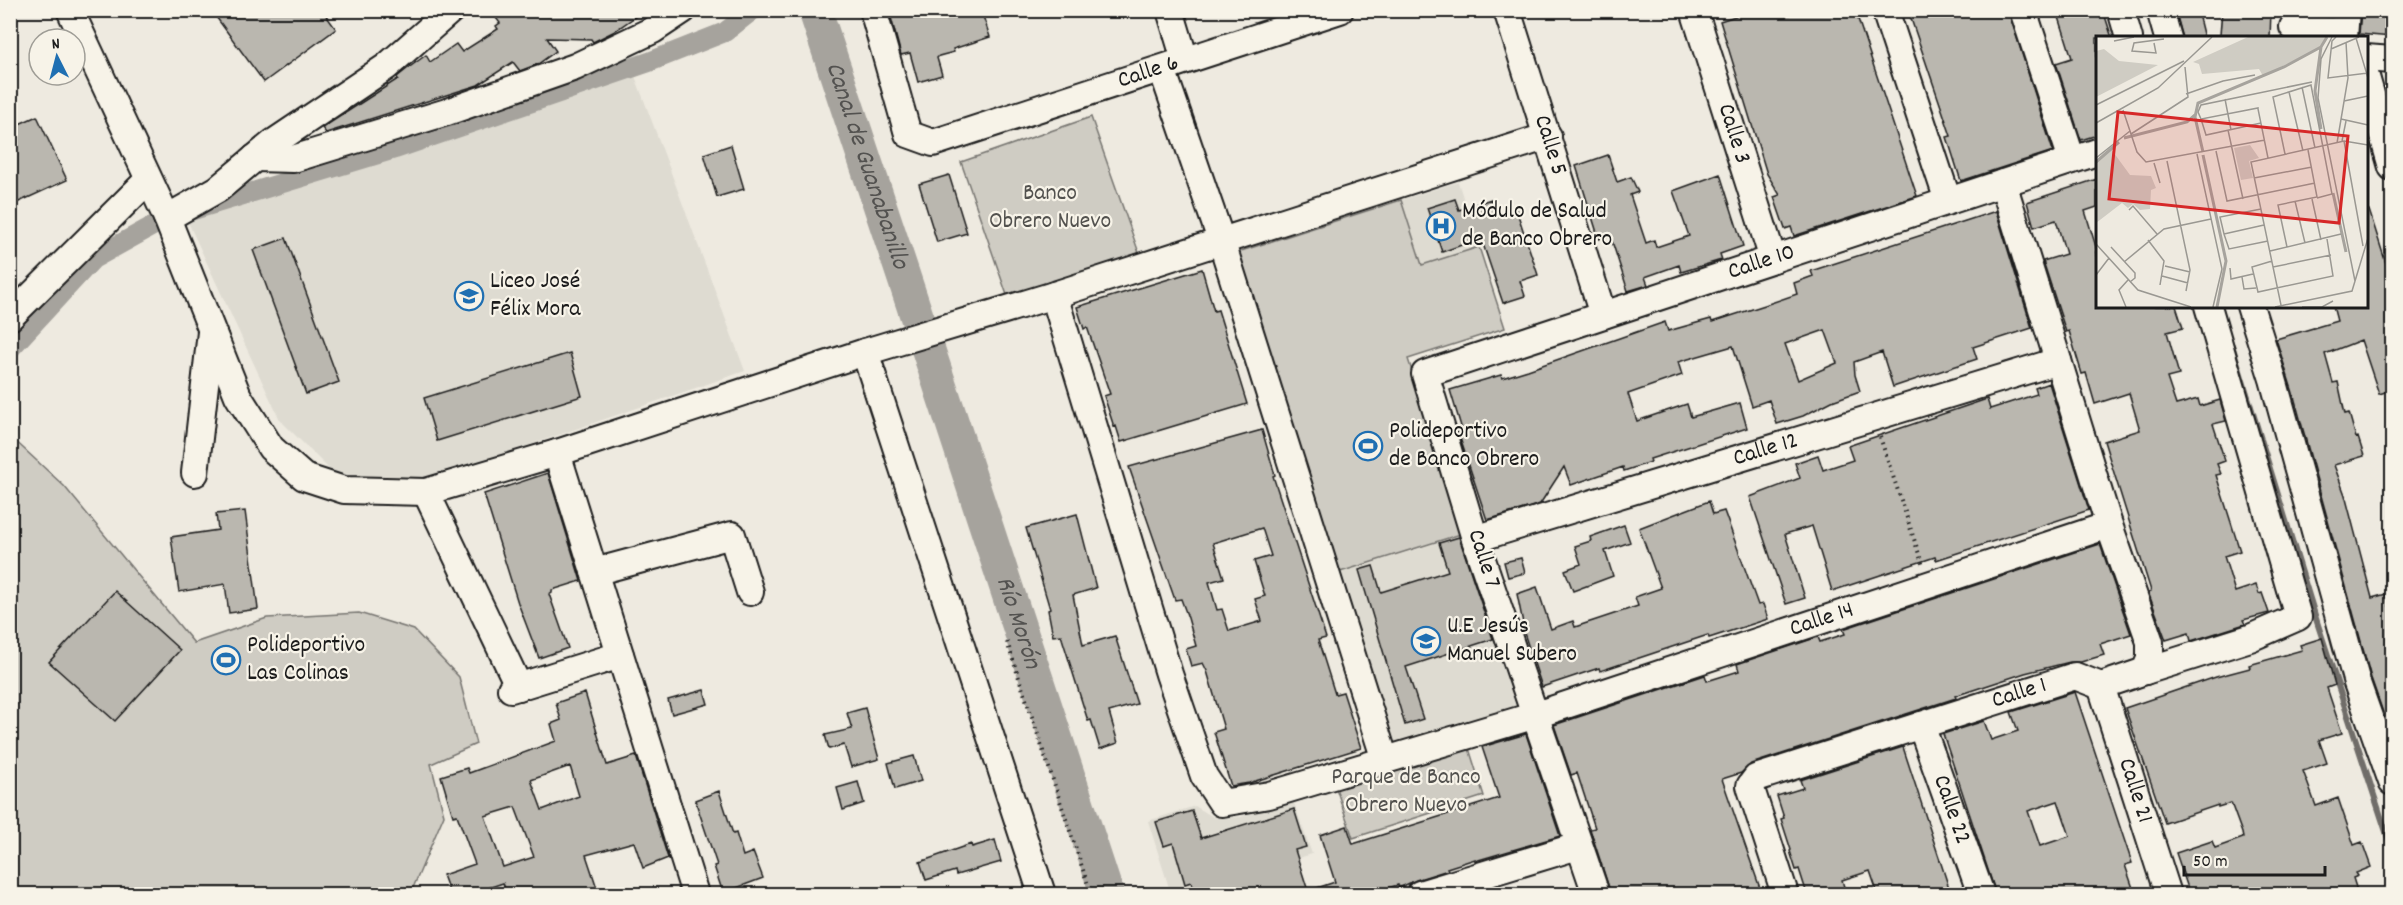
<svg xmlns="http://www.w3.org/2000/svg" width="2403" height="905" font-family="Dekko,sans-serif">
<rect width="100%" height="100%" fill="#eeeae0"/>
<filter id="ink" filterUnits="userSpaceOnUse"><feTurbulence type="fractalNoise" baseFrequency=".0167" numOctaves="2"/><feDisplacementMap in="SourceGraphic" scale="12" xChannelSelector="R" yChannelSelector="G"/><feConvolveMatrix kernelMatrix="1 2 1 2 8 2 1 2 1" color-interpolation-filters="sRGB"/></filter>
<g filter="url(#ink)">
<path fill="#dedbd1" d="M632,68L745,371L410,486L336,476L280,420L187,220Z
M1458,182L1479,247L1422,265L1401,200Z
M1462,535L1516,707L1390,746L1336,574Z
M1293,800L1312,854L1179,894H1171L1148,821L1195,806L1215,818L1240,817Z"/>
<path fill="#cfccc3" stroke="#767470" stroke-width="1.5" d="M1091,117L1139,253L1008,298L961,162Z
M1401,200L1422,265L1479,247L1505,328L1408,359L1464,533L1340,572L1238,252Z
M10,436L64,486L194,643L267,618L359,613L414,630L459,677L476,744L431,764L444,815L413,888L415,894H11Z
M1467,742L1484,796L1353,838L1335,785Z"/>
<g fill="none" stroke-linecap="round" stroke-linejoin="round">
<path stroke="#6f6d69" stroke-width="6" d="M2232,345L2318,625L2392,850"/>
<path stroke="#a6a39d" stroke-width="20" d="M10,349L93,259L167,218L395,149L649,62L725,32L753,10"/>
<g stroke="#a6a39d" stroke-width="34">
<path id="s1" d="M815,10L918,320"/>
<path id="s2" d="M928,349L1107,894"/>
</g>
</g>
<path fill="#bab7af" stroke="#1c1c1c" stroke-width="1.5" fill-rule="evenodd" d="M211,10H322L336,29L264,82Z
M490,10H645L613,32L593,42L591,39L547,38L556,51L538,64L520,71L513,62L478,85L326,133L322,128L398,79L397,77L407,69L426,55L430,62L456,44L462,52L498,29L496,26L500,23Z
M889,10H981L990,37L953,49L954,52L939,56L937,58L942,75L918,82L910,53L901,55Z
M1754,10H1784L1786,16L1803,10H1855L1917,196L1794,236L1791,227L1785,229L1774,197L1780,195L1767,174L1720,21Z
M1908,10H2008L2053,151L1961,181L1947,137L1951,136Z
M2065,10H2103L2112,38H2097V135L2081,140L2056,63L2072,58L2059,17L2067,15Z
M2186,10H2197L2204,38H2183L2176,13Z
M2222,10H2271L2270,38L2220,35Z
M2361,10H2392V37L2359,34Z
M37,116L67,180L10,206V128Z
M731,145L744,189L717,197L704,154Z
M1608,155L1617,182L1631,177L1638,192L1630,195L1646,243L1654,240L1656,247L1689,236L1673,191L1720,174L1743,246L1720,254L1722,260L1718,261L1681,272L1679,265L1645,277L1648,285L1628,291L1610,235L1599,239L1576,166Z
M949,175L967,233L937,242L919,184Z
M2097,179V207L2085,211L2097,250V306H2176L2183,328L2167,332L2179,375L2167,378L2176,405L2198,399L2200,406L2220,400L2226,421L2213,424L2225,461L2217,464L2221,474L2216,475L2240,551L2224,556L2235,592L2256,585L2259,594L2262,593L2269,613L2243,620L2245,624L2191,641L2189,633L2166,640L2148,592L2151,591L2104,441L2140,430L2129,393L2095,404L2086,373L2082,374L2069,331L2066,332L2043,261L2066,254L2056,220L2034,227L2027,202Z
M1455,199L1459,210L1491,199L1496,215L1516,209L1538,275L1520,281L1525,296L1503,303L1481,238L1442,252L1427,208Z
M2366,210H2369L2389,273L2392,272V390L2379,394L2361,340L2325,354L2333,383L2338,382L2345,414L2349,413L2356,438L2358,437L2364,456L2334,465L2345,495L2372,598L2386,594L2392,616V738L2371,678L2293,393L2276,339L2337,321L2333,306H2366Z
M1996,211L2032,328L1973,347L1977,359L1893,387L1882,352L1854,362L1855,375L1860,391L1832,401L1803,416L1777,424L1769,400L1752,406L1733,346L1678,362L1682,375L1628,394L1637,421L1687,404L1691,417L1740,403L1747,428L1650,459L1651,462L1624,471L1623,467L1571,485L1564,467L1540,504L1487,520L1459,435L1463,433L1450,390L1501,375L1502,378L1528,370L1665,322L1668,331L1711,319L1712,322L1768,304L1797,294L1794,283L1813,276L1811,271ZM1825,330L1837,363L1798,380L1785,344Z
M286,238L339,382L306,394L253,250Z
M1202,269L1214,311L1218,310L1247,404L1121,442L1116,426L1114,427L1104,396L1110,394L1087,327L1084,329L1077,307Z
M570,353L582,396L437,441L424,398Z
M2049,383L2089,510L1936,560L1935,557L1832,591L1812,526L1785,534L1805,598L1786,604L1750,497L1800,478L1795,463L1818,455L1823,470L1853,460L1848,446L1987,399L1990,409L2037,394L2035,388Z
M1262,430L1275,475L1273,476L1326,638L1318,640L1335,694L1343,692L1361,748L1249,783L1231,786L1214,732L1224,729L1207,671L1203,663L1191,666L1186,649L1196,646L1188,618L1181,599L1175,600L1129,467ZM1262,528L1271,556L1254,561L1265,596L1255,599L1262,621L1229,631L1222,609L1217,610L1209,582L1224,578L1213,543Z
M548,473L581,581L552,590V592L549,594L568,648L539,658L518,603L484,494Z
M1709,501L1713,514L1724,511L1758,605L1763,604L1768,619L1709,638L1708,635L1600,671L1599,668L1542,687L1521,624L1523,623L1517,594L1537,587L1551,629L1573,621L1575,627L1638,606L1635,597L1661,588L1639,528Z
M245,511L258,609L229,613L225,584L179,592L171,537L218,530L216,514Z
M1077,514L1096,588L1073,595L1083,645L1115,636L1137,704L1109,712L1118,743L1100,749L1091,720L1088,721L1061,635L1053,636L1048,610L1050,609L1026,528Z
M1624,525L1630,542L1605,551L1613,576L1573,591L1565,570L1581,564L1575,546L1591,541L1590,537Z
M1459,537L1493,639L1406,667L1423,719L1405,725L1359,570L1373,566L1381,592L1448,571L1439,543Z
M2100,544L2131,634L2100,644L2104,655L2081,662H2070L2025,673L1955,696L1956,698L1751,764L1741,773L1722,779L1762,894H1611L1590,829L1595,828L1577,773L1571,775L1554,725L1705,675L1707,681L1739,671L1737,664L1818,637L1820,642L1845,634L1843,629Z
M1521,558L1525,573L1508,577L1504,562Z
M115,591L180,650L115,721L49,662Z
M2322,638L2335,685L2327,688L2342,733L2319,740L2327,763L2303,771L2316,806L2338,798L2354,845L2362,842L2371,867L2356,873L2358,876L2353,878L2358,894H2190L2176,853L2212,841L2215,848L2243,838L2242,833L2231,803L2218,807V805L2165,823L2125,708L2216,677L2250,668L2249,665L2302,650L2300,645Z
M704,690L708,704L672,714L668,700Z
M2075,692L2132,863L2125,865L2135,894H1996L1943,734L1984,721L1991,740L2018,731L2011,712ZM2058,801L2070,836L2040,846L2028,811Z
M585,693L607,765L636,756L668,858L643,868L634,842L586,855L599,894H507L503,883L470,894H450L443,875L475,864L457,815L453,816L441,776L467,768L469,773L556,741L551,724L561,720L556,703ZM570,766L579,796L542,810L531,780ZM515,807L534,857L503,867L485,816Z
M865,708L879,759L851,767L844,745L829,749L825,735L852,729L847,713Z
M1526,734L1560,836L1475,861V859L1447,868L1448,870L1416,880L1399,888L1398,885L1368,894H1195L1191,882L1185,884L1173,843L1164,846L1156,822L1192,811L1201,838L1294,809L1306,847L1295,850L1308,891L1335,882L1320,835L1347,826L1353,844L1499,798L1482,747Z
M1903,747L1951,894H1878L1870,871L1842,880L1846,894H1807L1799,869L1796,870L1790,851L1791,850L1781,819L1784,818L1777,796L1803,788L1800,780Z
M914,756L921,781L895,789L888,763Z
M858,782L864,803L843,810L837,788Z
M719,791L733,834L736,833L743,856L753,852L763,878L723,893L714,866L717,865L695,800Z
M995,840L1001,862L956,875L955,871L926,880L920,862L971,844L972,847Z"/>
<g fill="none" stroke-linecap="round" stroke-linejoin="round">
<g stroke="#1c1c1c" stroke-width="30">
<g id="minor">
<path d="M70,10L167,218L238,396L271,448L304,477L344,490L426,492L557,453L865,352L1054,295L1548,136"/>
<path id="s3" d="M873,10L908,134L933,143L1340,10"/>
<path d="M1170,10L1185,60"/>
<path id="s4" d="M1507,10L1603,315"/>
<path id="s5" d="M1694,10L1773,259"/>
<path d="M1885,10L1948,201"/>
<path d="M2023,10L2072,160"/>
<path d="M2121,10L2129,38"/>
<path d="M2160,10L2168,38"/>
<path d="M2293,27L2344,32"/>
<path d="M2344,38L2346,10"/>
<path d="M2366,58L2392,60"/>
<path d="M1162,69L1221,240L1385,760"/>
<path d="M2366,77L2392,167"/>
<path d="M255,158L293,159L447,112L575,67L653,30L683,10"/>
<path d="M167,218L218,189L273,143L386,67L451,10"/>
<path id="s6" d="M1054,295L1169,674L1204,776L1222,803L1269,795L1536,715L2109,525"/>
<path d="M2250,306L2273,379L2357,683L2392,782"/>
<path d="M10,317L148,180"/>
<path d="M865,352L1042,894"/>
<path d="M557,453L695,894"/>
<path d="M195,473L211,332"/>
<path d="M426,492L519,687"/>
<path id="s7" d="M1475,539L2058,361"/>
<path d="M594,572L732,535L750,592"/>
<path d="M2145,671L2250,638L2298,617L2208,306"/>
<path id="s8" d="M2101,686L2168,894"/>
<path d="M511,689L620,655"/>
<path id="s9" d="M1921,725L1981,894"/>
<path d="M1420,894L1578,846"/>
<path id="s10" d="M1596,894L1475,539L1425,374L2097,152"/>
<path id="s11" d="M1785,894L1750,786L1756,778L2075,676L2101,686L2145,671L2150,659V642L2109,525L2003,183"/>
</g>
</g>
<path stroke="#1c1c1c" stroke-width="4" stroke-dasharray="1.5 4.5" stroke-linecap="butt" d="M1880,437L1923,566
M1007,642L1091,894"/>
<use href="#minor" stroke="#f7f3e8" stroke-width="26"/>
</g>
</g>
<defs>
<g id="hospital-ring" transform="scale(1.5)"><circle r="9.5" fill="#f7f3e8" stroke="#1f6fb2" stroke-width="1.5"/><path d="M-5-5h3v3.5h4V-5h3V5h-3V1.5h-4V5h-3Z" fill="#1f6fb2"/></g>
<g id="school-ring" transform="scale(1.5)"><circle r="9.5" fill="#f7f3e8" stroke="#1f6fb2" stroke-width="1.5"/><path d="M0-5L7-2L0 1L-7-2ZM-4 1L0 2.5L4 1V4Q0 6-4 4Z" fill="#1f6fb2"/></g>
<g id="stadium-ring" transform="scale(1.5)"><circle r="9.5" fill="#f7f3e8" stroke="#1f6fb2" stroke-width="1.5"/><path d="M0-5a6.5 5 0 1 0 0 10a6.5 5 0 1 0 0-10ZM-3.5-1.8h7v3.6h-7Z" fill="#1f6fb2"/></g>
</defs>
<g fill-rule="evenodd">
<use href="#hospital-ring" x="1441" y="226"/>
<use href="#school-ring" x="469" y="296"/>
<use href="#stadium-ring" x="1368" y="446"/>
<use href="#school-ring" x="1426" y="641"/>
<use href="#stadium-ring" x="226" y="660"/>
</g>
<g text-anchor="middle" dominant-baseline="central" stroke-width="4.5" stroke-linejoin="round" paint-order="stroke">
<g font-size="24" fill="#1c1c1c" stroke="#f7f3e8">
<text stroke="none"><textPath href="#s3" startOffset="382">Calle 6</textPath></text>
<text stroke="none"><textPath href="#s5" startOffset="130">Calle 3</textPath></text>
<text stroke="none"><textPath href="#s4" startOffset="142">Calle 5</textPath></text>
<text stroke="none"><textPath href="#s10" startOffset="902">Calle 10</textPath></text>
<text stroke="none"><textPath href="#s7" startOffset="304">Calle 12</textPath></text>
<text transform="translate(1483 559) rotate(72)">Calle 7</text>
<text stroke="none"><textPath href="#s6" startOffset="1164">Calle 14</textPath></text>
<text stroke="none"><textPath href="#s11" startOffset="400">Calle 1</textPath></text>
<text stroke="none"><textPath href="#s8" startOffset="110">Calle 21</textPath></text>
<text stroke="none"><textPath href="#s9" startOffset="90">Calle 22</textPath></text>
</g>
<g font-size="24" fill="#52514e" stroke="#f7f3e8">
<text x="1050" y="194">Banco<tspan x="1050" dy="28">Obrero Nuevo</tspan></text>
<text x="1406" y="778">Parque de Banco<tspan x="1406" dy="28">Obrero Nuevo</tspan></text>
</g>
<g font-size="24" fill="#1c1c1c" stroke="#f7f3e8" text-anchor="start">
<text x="1462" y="212">Módulo de Salud<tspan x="1462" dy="28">de Banco Obrero</tspan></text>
<text x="490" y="282">Liceo José<tspan x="490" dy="28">Félix Mora</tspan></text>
<text x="1389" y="432">Polideportivo<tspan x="1389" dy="28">de Banco Obrero</tspan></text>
<text x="1447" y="627">U.E Jesús<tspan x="1447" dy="28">Manuel Subero</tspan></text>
<text x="247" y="646">Polideportivo<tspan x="247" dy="28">Las Colinas</tspan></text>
</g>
<g font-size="26" font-style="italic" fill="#535250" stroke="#f7f3e8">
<text stroke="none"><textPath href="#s1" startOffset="164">Canal de Guanabanillo</textPath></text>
<text stroke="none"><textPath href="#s2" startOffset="288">Río Morón</textPath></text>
</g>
</g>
<g transform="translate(2096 36)">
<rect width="272" height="272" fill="#eeeae0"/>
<path d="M152,1H231L225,11L167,40L163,33L106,38L103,28L97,26ZM8,13L23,25L62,29L0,61V15ZM154,109L163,122L153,125L157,142L145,144L138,112ZM15,113L34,139L55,140L60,152L55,154L54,173L44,174L37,168L32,172L26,167L0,187V126Z" fill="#cfccc3"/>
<path fill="none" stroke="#a6a39d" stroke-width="3" d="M225,11L219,55L225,93M28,102L91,86L99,79M107,116L99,81L102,67L188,31L225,11L231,1M107,119L130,225L121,271M0,126L23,106M237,157L250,216"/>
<path fill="none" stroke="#9a9892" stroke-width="1.5" d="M236,1L225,23L222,62L259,245M240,1L236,5L232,42L272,37M260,2L272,42M18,5L38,1M58,7L60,17L36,15L38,7L68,3M235,13L263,1M206,51L219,112M193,56L207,115M90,58L127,45L159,39M129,63L135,94M248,65L272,60M0,69L88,25M27,74L41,116L50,126L169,104M105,83L102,76L105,69L216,46M245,83L272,89M0,87L62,52L116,1M165,87L110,99L105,83L162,72V73L172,122M132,94L147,163M35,98L92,61L89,31M246,105L250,85M248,105L267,210M241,107L252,42L250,6M120,115L131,165L219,147M101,118L126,233L117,271M189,118L177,61L215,49L236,158L221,162M0,122L34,95M71,125L94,234L90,255M58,127L64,147M158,142L216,131M216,163L225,204M199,165L209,207M165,173L124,181L128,198L133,213L172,205M33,174L37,170L61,198M128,198L168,189M52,204L68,225L64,249M0,208L42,254L95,271M15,211L39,237V242L34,246M191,211L182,169L221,161L212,114M174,215L245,198M176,225L156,231L162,256L237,240L231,203M28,226L68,193L115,183M69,230L94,236M177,231L235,219M134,232L135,243L157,238M0,239L13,222M66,240L92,247M146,241L148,253L160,252M185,269L155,126L248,105L272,109M30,271L23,254L32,244M179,271L256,255L272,202M206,271H226L237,265"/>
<path fill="#d62828" fill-opacity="0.15" stroke="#d62828" stroke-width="3" d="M22,76L252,100L243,187L13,163Z"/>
<rect width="272" height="272" fill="none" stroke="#1c1c1c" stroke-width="3"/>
</g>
<rect width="2403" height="905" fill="none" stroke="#f7f3e8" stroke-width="36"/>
<rect x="18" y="18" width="2367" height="869" fill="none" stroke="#1c1c1c" stroke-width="2" filter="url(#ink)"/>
<g transform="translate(57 57) rotate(354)"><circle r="28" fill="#f7f3e8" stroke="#9f9d96" stroke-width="1.5"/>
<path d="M0-4.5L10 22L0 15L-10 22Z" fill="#1f6fb2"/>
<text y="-9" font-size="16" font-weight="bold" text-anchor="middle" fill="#1c1c1c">N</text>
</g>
<path d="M2184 866v9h141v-9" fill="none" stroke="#1c1c1c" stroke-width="3"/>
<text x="2193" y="866" font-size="18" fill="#1c1c1c" stroke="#f7f3e8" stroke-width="4.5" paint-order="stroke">50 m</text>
</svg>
